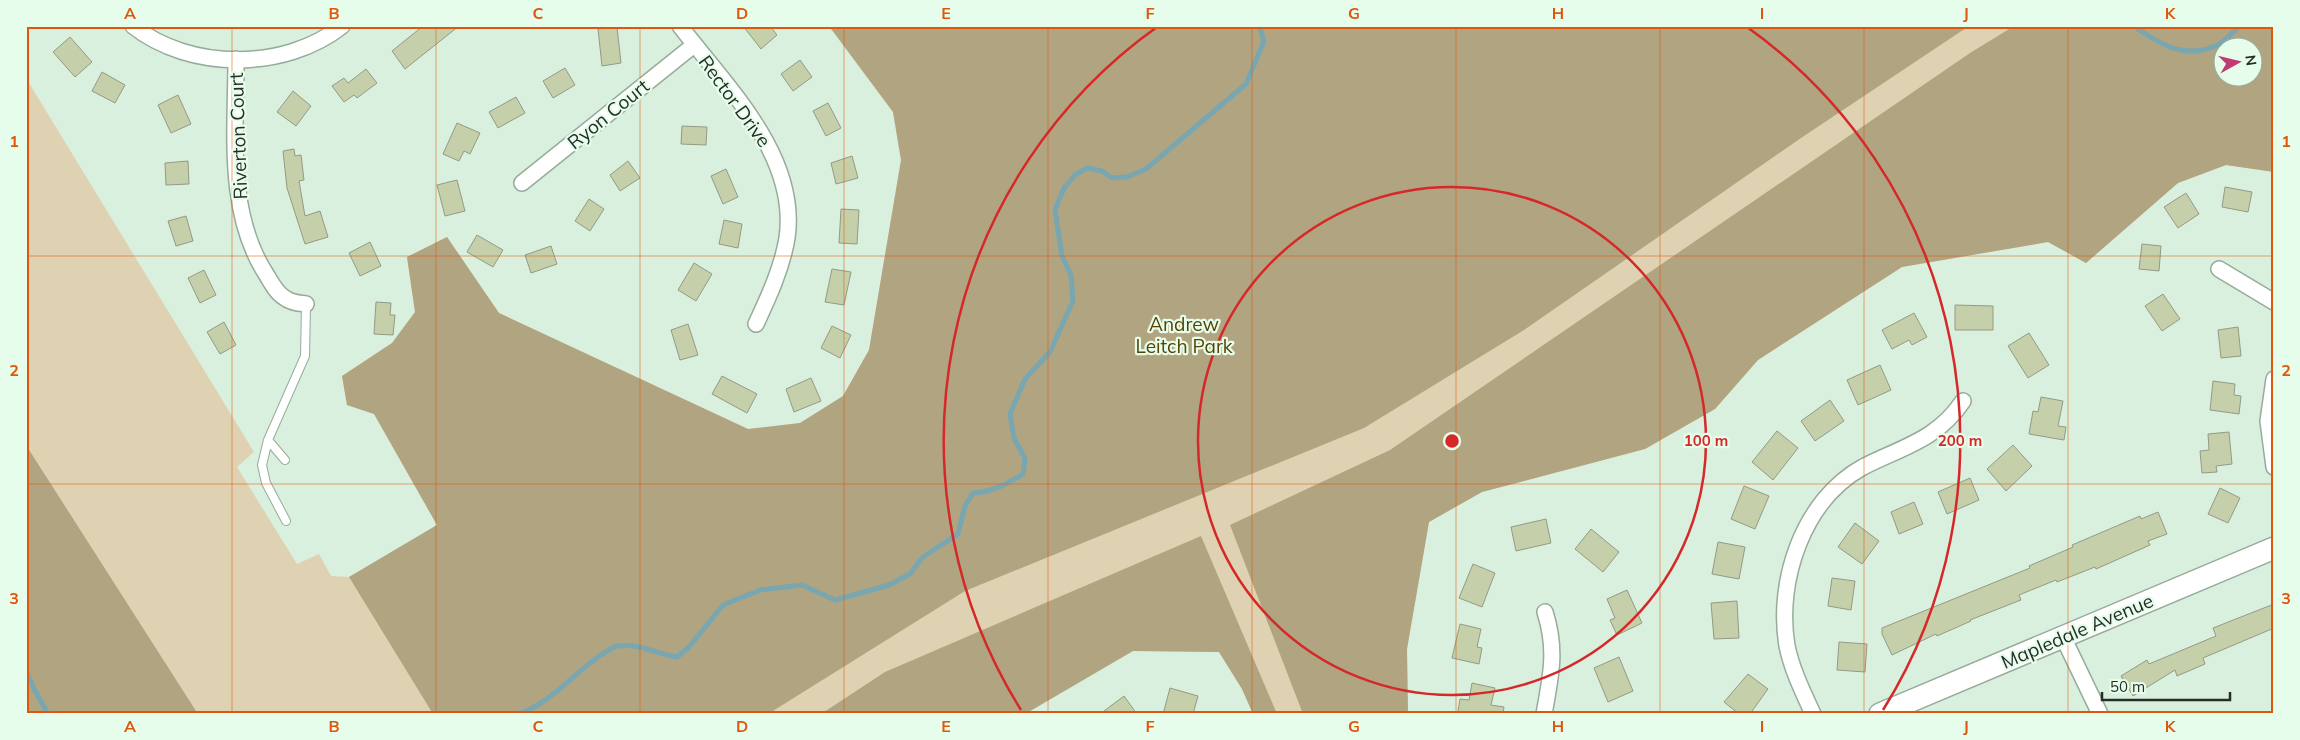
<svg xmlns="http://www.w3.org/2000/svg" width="2300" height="740" font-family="Mulish,sans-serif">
<rect width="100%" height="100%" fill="#daf0df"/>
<path fill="#ded2b2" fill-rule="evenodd" d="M829,26H2274V172L2226,165L2178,183L2086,263L2048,242L1902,267L1758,360L1715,409L1645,449L1482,492L1429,522L1407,649L1408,714H1253L1242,689L1219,652L1133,651L1025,714H198L26,445V78L254,452L237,467L297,564L319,554L331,576L349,577L437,525L374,414L347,405L342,376L392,343L415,312L407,257L447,237L499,313L748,429L800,423L843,396L869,350L901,160L893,112ZM2222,48H2252V78H2222Z"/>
<path fill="#b1a480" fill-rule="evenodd" d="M829,26H1969L1801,138L1524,330L1364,428L965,591L768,714H433L349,577L437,525L374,414L347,405L342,376L392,343L415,312L407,257L447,237L499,313L748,429L800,423L843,396L869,350L901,160L893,112Z
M2014,26H2274V172L2226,165L2178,183L2086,263L2048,242L1902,267L1758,360L1715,409L1645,449L1482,492L1429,522L1407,649L1408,714H1303L1230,525L1390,450L1970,53ZM2222,48H2252V78H2222Z
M26,445L198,714H26Z
M1201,536L1277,714H1253L1242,689L1219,652L1133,651L1025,714H821L885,672Z"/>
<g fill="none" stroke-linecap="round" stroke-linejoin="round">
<path stroke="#78a6b1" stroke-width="5" d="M2137,26L2138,29C2164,47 2187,59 2218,45C2226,41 2233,32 2239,26
M26,670L33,687L48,714
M516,714C546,708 575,672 601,655C606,652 612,647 617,646C639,643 657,654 677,657L689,647L723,605L760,590L802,585L835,600L889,585L910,574L923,557L958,534L965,506L973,493C992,492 1007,484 1023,474L1025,459L1014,438L1010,414L1025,379L1050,352L1073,301L1071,275L1062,256L1055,210L1064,188L1075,175L1087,168L1102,171L1112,178L1127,177L1146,169L1246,84L1264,41L1259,26"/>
</g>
<path fill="#c5d0ab" stroke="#939a84" d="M423,26H459L405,69L392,51Z
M743,26H770L777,35L761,49Z
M617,27L621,63L602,66L598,29Z
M70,37L92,62L75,77L53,52Z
M800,60L812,77L793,91L781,74Z
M565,68L575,85L553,98L543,81Z
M366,69L377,83L357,98L354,95L344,102L332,86L344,78L348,83Z
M102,72L125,85L115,103L92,91Z
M293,91L311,106L296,126L277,112Z
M178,95L191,124L171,133L158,105Z
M516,97L525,113L498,128L489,112Z
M828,103L841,128L826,136L813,111Z
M457,123L480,133L470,154L464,151L459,161L443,154Z
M682,126L707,127L706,145L681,144Z
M294,149L295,156L301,155L304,180L299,181L305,216L320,211L328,237L305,244L287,188L283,151Z
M852,156L858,178L836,184L831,163Z
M188,161L189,184L166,185L165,163Z
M628,161L640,178L620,191L610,175Z
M726,169L738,197L723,204L711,176Z
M457,180L465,211L445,216L437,185Z
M2225,187L2252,192L2248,212L2222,207Z
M2186,193L2199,214L2178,228L2164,207Z
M589,199L604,209L590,231L575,221Z
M841,209L859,210L857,244L839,243Z
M186,216L193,241L176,246L168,221Z
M724,220L742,224L738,248L719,244Z
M477,235L503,250L493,267L467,252Z
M370,242L381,266L360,276L349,253Z
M2142,244L2161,246L2159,271L2139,269Z
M551,246L557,264L531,273L525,255Z
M694,263L712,274L696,301L678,290Z
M832,269L851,272L844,305L825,302Z
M204,270L216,295L200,303L188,278Z
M2163,294L2180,319L2162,331L2145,306Z
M376,302L391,303L390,315H395L393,335L374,334Z
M1955,305L1993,306V330H1955Z
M1914,313L1927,337L1912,345L1909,340L1892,349L1882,330Z
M224,322L236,345L220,354L207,332Z
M688,324L698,355L680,360L671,330Z
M832,326L851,335L840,358L821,348Z
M2238,327L2241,356L2221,358L2218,330Z
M2029,333L2049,365L2028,378L2008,346Z
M1880,365L1891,390L1858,405L1847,380Z
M722,376L757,394L747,413L712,394Z
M811,378L821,401L794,412L786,389Z
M2213,381L2235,384L2234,395L2241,396L2239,414L2210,410Z
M2041,397L2063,401L2058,426L2066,427L2064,440L2029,434L2033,411L2038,412Z
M1830,400L1844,421L1815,441L1801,421Z
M1777,431L1798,448L1773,480L1752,462Z
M2229,432L2232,464L2216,466L2217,472L2202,473L2200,451L2209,450L2208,434Z
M2013,445L2032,466L2006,491L1987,469Z
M1970,478L1979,500L1947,514L1938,492Z
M1744,486L1769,496L1755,529L1731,519Z
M2220,488L2240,498L2228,523L2208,514Z
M1914,502L1923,524L1899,534L1891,512Z
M2158,512L2167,534L2148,541L2150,545L2096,569L2095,567L2057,582L2056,580L2019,595L2021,600L1970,620L1971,621L1937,636L1936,634L1892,655L1882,634V628L2030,568L2029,566L2073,547L2072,545L2140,516L2141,519Z
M1546,519L1551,543L1516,551L1511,527Z
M1855,523L1879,541L1862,564L1838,547Z
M1591,529L1619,552L1603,572L1575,549Z
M1718,542L1745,547L1739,579L1712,574Z
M1473,564L1495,573L1482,607L1459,598Z
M1832,578L1855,581L1851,610L1828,606Z
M1627,590L1642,623L1617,635L1610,620L1615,618L1607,599Z
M1737,601L1739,638L1714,639L1711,603Z
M2274,604V628L2203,658L2205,664L2177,676L2175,670L2133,696L2121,676L2147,660L2149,664L2216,636L2213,628Z
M1460,624L1481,629L1477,647L1482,648L1479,664L1452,658Z
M1839,642L1867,644L1865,672L1837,670Z
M1619,657L1633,691L1608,702L1594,668Z
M1748,674L1768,689L1750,714H1739L1724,702Z
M1472,683L1495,688L1491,705L1504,707L1503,714H1466L1458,711L1460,699L1469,700Z
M1170,688L1198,696L1193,714H1163Z
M1124,696L1137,714H1100Z"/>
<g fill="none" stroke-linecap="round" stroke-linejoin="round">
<g stroke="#97ab9b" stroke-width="10">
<path id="lane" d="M268,440L285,460
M286,521L266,483L262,465L268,440L305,356L306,304"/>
</g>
<g stroke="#97ab9b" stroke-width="18">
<path id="street" d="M133,26C190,71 285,71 342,26
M680,26C726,86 799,156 787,238C782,268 769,296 756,324
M236,59C236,131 226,212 266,274C271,282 276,293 285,298C291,303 299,303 306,304
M522,183L694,45
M2219,269L2274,302
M2274,379L2268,421L2274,467
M2063,637L2100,714
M1544,714C1551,675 1557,650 1545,612
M1813,714C1803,692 1792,670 1787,646C1776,581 1803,500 1863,467C1902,447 1937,440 1963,401"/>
</g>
<g stroke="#97ab9b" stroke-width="24">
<path id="secondary" d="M1880,714L2274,548"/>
</g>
<use href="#lane" stroke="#fff" stroke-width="8"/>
<use href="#street" stroke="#fff" stroke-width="15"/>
<use href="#secondary" stroke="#fff" stroke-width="21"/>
</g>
<path fill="none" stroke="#de570d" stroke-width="1" stroke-opacity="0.55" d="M232,26V714M436,26V714M640,26V714M844,26V714M1048,26V714M1252,26V714M1456,26V714M1660,26V714M1864,26V714M2068,26V714M26,256H2274M26,484H2274"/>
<g fill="none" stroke="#d62828" stroke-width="2.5">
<circle cx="1452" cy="441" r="254"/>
<path d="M1021 710A508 508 0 0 1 1157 27M1747 27A508 508 0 0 1 1883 710"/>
</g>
<g text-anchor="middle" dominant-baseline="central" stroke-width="4.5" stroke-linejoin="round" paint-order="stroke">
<g font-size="19" fill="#252d27" stroke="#e7fdec">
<text transform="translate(735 101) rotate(54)">Rector Drive</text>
<text transform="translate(608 114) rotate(-39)">Ryon Court</text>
<text transform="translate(238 136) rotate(-92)">Riverton Court</text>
<text transform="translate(2077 631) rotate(-23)">Mapledale Avenue</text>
</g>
<g font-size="19" fill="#564300" stroke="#e7fdec">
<text x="1184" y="324">Andrew<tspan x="1184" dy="22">Leitch Park</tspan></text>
</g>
</g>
<circle cx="1452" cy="441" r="8" fill="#d62828" stroke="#e7fdec" stroke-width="2.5"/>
<g font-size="15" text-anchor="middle" font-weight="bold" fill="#d62828" stroke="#e7fdec" stroke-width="4.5" stroke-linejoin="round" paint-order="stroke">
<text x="1706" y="446">100 m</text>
<text x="1960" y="446">200 m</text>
</g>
<rect width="2300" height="740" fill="none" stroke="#e7fdec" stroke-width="55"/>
<g transform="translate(2238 62) rotate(82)"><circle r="24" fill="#e7fdec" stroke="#99aa9d"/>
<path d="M0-4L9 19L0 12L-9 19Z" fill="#c23974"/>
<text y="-8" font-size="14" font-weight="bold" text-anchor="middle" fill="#252d27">N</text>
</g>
<path d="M2102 692v8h128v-8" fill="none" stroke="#252d27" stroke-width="2.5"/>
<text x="2110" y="692" font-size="15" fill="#252d27" stroke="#e7fdec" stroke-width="4" paint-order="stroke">50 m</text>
<rect x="28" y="28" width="2244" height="684" fill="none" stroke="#de570d" stroke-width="2"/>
<g font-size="16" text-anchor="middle" font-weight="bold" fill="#de570d">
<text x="130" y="19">A</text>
<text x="334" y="19">B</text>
<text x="538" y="19">C</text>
<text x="742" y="19">D</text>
<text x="946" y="19">E</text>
<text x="1150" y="19">F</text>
<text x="1354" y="19">G</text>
<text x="1558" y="19">H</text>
<text x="1762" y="19">I</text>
<text x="1966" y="19">J</text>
<text x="2170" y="19">K</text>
<text x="14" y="147">1</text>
<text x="2286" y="147">1</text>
<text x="14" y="376">2</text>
<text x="2286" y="376">2</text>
<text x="14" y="604">3</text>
<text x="2286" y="604">3</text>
<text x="130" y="732">A</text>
<text x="334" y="732">B</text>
<text x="538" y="732">C</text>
<text x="742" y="732">D</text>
<text x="946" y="732">E</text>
<text x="1150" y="732">F</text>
<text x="1354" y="732">G</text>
<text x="1558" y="732">H</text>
<text x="1762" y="732">I</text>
<text x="1966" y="732">J</text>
<text x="2170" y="732">K</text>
</g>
</svg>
